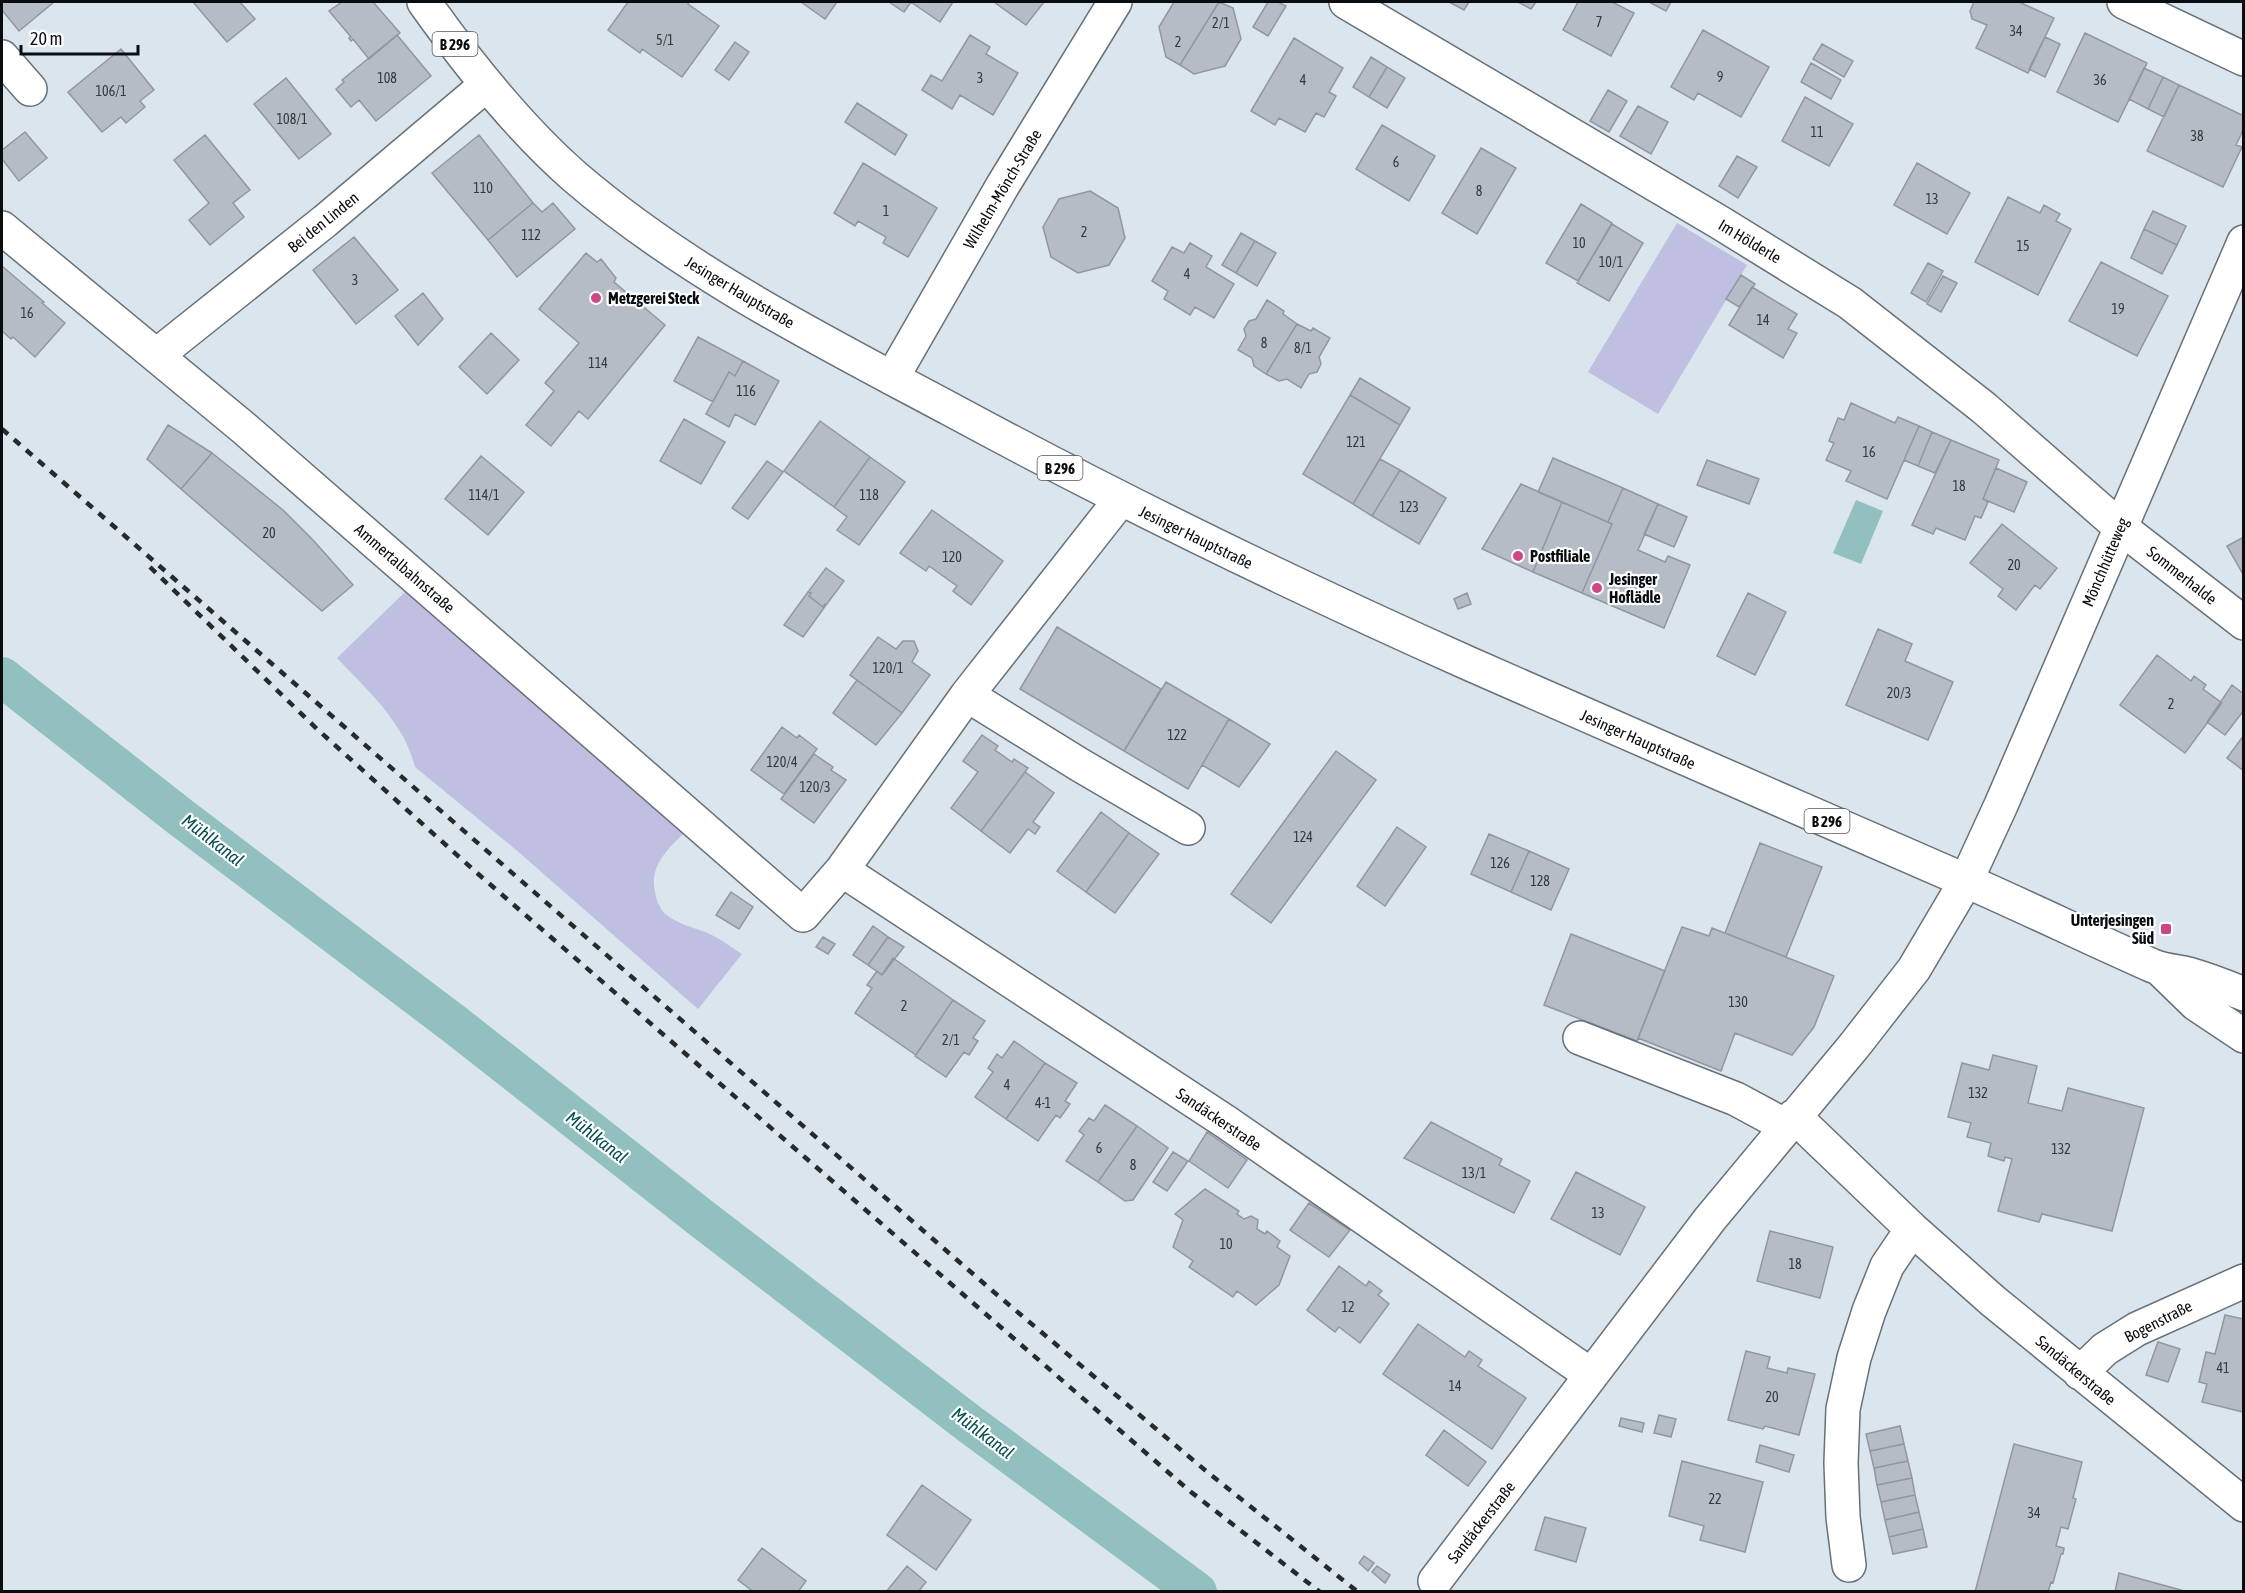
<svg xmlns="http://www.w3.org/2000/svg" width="2245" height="1593" font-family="'Asap Condensed',sans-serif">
<rect width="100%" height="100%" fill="#dae5ee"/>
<path fill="#bfbfe1" d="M1677,223L1747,265L1658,414L1588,372Z
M405,592L684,833C667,850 649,866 655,892C656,899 659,907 664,913C676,924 696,928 710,934C722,940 732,948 742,954L698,1009L515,849L415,767C404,722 368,691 337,658Z"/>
<path fill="#91c0bf" d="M1856,500L1883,511L1861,564L1833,553Z"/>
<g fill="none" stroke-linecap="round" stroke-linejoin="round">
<path stroke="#91c0bf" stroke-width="40" d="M2,677L179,816L458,1027L701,1218L971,1425L1197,1592"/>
</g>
<path fill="#b6bcc6" stroke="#9197a1" stroke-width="1.5" d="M2,2H54L19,31L2,10Z
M193,2H240L255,19L227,42Z
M342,2H373L400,33L369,59L353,39L351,41L349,38L351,37L329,11Z
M628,2H689L688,4L719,26L682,77L642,49L640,53L608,30Z
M801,2H837L825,19Z
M889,2H911L904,12Z
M911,2H953L940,22Z
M994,2H1044L1026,25Z
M1174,2H1219L1180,65L1166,57L1159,27Z
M1219,2L1233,8L1241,39L1225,66L1194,74L1180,65Z
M1268,2H1278L1286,6L1268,36L1253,27Z
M1449,2H1469L1464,10Z
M1518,2H1536L1531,9Z
M1578,2H1612L1634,13L1611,56L1563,30Z
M1649,2H1671L1666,11Z
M1974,2H2019L2054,18L2028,73L1976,48L1987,25L1972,19L1970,11Z
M1703,30L1769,67L1741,117L1698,93L1694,100L1671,87Z
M2085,33L2147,63L2118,122L2057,92Z
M397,35L431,76L376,121L359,100L351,107L336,89L344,82L342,80Z
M970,35L990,47L986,54L1018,73L993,115L960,95L952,109L922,90L931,75L942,81Z
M2045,37L2060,44L2045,77L2029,69Z
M1294,38L1343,68L1329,92L1336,96L1324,117L1316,113L1305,132L1279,118L1275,125L1251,111Z
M735,42L749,52L729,80L715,70Z
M1822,44L1853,61L1844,77L1813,59Z
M121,49L154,90L140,101L145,107L126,123L121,117L102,132L68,92Z
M1371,57L1387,67L1369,97L1353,87Z
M1811,63L1841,80L1831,99L1801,82Z
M1387,67L1405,78L1387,108L1369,97Z
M2144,68L2163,77L2148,109L2129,99Z
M2163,77L2179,85L2164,117L2148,109Z
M286,78L331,134L299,159L254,104Z
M2179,85L2244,116V128L2236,145L2242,147L2223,187L2147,151Z
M1608,90L1627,101L1609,132L1590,121Z
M1805,97L1853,124L1829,166L1782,141Z
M857,103L907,135L895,155L845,122Z
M1638,106L1668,122L1651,154L1620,136Z
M1382,125L1435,156L1409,201L1356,169Z
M25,132L47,158L19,181L2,159V150Z
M205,135L250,190L233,203L244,217L210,245L189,220L209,203L174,160Z
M479,135L533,203L488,240L432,173Z
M1481,148L1516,168L1477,234L1442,213Z
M1737,156L1757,167L1738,198L1719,186Z
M863,163L937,208L908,257L883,243L886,237L858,221L855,226L834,213Z
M1917,163L1970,193L1947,234L1894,205Z
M1090,191L1118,208L1125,238L1109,265L1078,273L1051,257L1043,227L1059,199Z
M2008,197L2040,213L2044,205L2060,214L2056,221L2071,229L2038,295L1975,262Z
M533,203L542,212L553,203L575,229L517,277L488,240Z
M1581,204L1612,223L1578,281L1546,263Z
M2153,211L2186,226L2177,245L2144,229Z
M1612,224L1643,243L1609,301L1577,283Z
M2144,229L2177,245L2162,274L2131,258Z
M1241,233L1255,241L1236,273L1222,265Z
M354,237L398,290L356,324L313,270Z
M1255,241L1276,253L1257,286L1236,273Z
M1190,243L1212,256L1206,267L1234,284L1214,318L1195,307L1190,315L1164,299L1168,291L1152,281L1172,247L1184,253Z
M586,253L597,262L601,259L616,278L614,282L665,325L588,419L579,411L551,446L526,425L554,391L545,383L579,343L539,309Z
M2101,262L2168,296L2137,356L2069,321Z
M1928,263L1943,271L1926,302L1911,293Z
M2,266L44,302L42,303L65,323L35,357L13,337L11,339L2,331Z
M1741,275L1755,284L1739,307L1726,299Z
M1943,276L1957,283L1941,312L1927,304Z
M1752,287L1797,314L1788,329L1797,333L1783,358L1729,325Z
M423,293L443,319L418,345L395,316Z
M1267,300L1284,311L1283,314L1297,324L1266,374L1254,366L1252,358L1238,350L1246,336L1244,329L1249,321L1256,319Z
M1297,324L1311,331L1313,328L1330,338L1319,357L1321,364L1317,372L1309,374L1301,388L1287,379L1279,381L1266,374Z
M491,333L519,360L487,394L459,367Z
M698,337L743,361L735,376L729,372L713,402L674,381Z
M743,361L779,381L755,425L735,414L729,427L706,414L729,372L735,376Z
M1360,378L1410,408L1400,425L1350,395Z
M1350,395L1400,425L1353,504L1303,474Z
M1851,403L1895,423L1898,417L1919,426L1887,499L1846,481L1851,471L1826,460L1834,443L1829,441L1838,418L1844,420Z
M684,419L725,442L701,484L660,461Z
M820,421L870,457L834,507L784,471Z
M168,425L212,453L181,489L147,459Z
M1919,426L1932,432L1918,466L1904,460Z
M1932,432L1951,440L1935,473L1918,466Z
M1951,440L1999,460L1983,499L1988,502L1981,518L1975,516L1965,540L1936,528L1933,534L1912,525Z
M212,453L283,510L313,540L353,585L322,611L181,489Z
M481,456L524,492L488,535L445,499Z
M870,457L905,482L859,545L837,530L847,517L834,507Z
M1553,458L1623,488L1608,522L1538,492Z
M1380,459L1400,470L1372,516L1353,504Z
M1707,460L1759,479L1749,504L1697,485Z
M767,461L783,472L748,519L732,508Z
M1996,468L2027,482L2014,512L1983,499Z
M1400,470L1446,498L1419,544L1372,516Z
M1521,484L1562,502L1533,572L1482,549Z
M1623,488L1658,504L1638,550L1665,562L1668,556L1690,565L1664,628L1582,593L1612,524L1608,522Z
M1562,502L1612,524L1582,593L1533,572Z
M1658,504L1687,517L1674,547L1644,534Z
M932,510L1003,561L971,605L953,591L957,586L929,566L926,571L900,553Z
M2002,524L2057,568L2040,589L2035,585L2016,610L1998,596L2003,589L1970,563Z
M2244,537V576L2227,546Z
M826,568L844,581L826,605L825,604L823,607L809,596L811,593L808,592Z
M808,592L811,593L809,596L823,607L825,604L826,605L803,637L784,625Z
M1467,593L1471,604L1458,609L1454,599Z
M1748,593L1786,612L1755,675L1717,656Z
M1057,627L1161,689L1124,751L1020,689Z
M1878,629L1912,644L1905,661L1953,682L1928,740L1846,705Z
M878,637L896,649L903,641H914L918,651L912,662L930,675L902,713L850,675Z
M2157,655L2191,681L2194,676L2206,685L2203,689L2222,703L2185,753L2120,705Z
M857,680L902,713L876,745L833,713Z
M1166,682L1229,719L1188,789L1124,751Z
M2232,685L2244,694V710L2225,735L2207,722Z
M1229,719L1270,744L1239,787L1202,765Z
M782,727L797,738L799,735L817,749L784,794L751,770Z
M982,735L998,746L995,750L1012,762L1014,759L1028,768L981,831L951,808L978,772L963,761Z
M2244,735V771L2227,758Z
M1336,751L1376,780L1271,923L1231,894Z
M814,754L833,767L831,770L846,780L814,823L781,799Z
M1025,772L1054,793L1033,822L1040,827L1035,834L1028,829L1010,853L981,831Z
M1101,812L1129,833L1086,892L1057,871Z
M1397,827L1426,847L1385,906L1357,886Z
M1129,833L1159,854L1115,913L1086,892Z
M1489,834L1529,851L1511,892L1471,874Z
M1760,843L1822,867L1786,957L1725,933Z
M1529,851L1569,869L1551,910L1511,892Z
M731,892L753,907L739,929L716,915Z
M873,926L888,937L868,965L853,955Z
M1682,927L1709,936L1712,928L1834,976L1814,1027L1792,1055L1735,1033L1721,1071L1638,1038Z
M1571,934L1665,971L1637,1041L1544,1005Z
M823,937L835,944L828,954L816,947Z
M888,937L904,947L882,975L868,965Z
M893,958L953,1000L916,1055L855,1013L872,988L867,985L877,971L882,975Z
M953,1000L985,1021L973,1038L978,1041L969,1055L964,1052L946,1077L915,1056Z
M1014,1041L1045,1063L1006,1119L975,1097L993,1072L988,1068L997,1054L1002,1058Z
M1993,1055L2037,1066L2028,1103L2062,1111L2068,1088L2144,1108L2112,1231L2042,1214L2039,1222L1998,1211L2012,1159L2005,1157L2004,1161L1988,1156L1991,1143L1967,1137L1971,1123L1948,1117L1962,1063L1989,1070Z
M1045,1063L1077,1083L1065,1101L1070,1104L1060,1118L1056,1115L1038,1141L1006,1119Z
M1105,1105L1137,1126L1098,1182L1066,1161L1084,1135L1079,1131L1089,1118L1094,1121Z
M1431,1122L1502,1159L1499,1165L1530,1181L1514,1213L1404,1158Z
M1137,1126L1168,1148L1133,1200L1125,1201L1098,1182Z
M1207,1132L1247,1160L1228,1188L1189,1161Z
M1173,1152L1188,1161L1167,1191L1153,1182Z
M1576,1172L1645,1207L1620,1255L1551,1219Z
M1205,1189L1239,1211L1237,1214L1244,1219L1251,1216L1258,1220L1257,1229L1265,1234L1267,1231L1280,1241L1277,1247L1290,1256L1279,1285L1256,1305L1237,1291L1233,1297L1189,1267L1193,1261L1173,1247L1183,1220L1175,1214Z
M1309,1203L1350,1230L1329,1257L1290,1230Z
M1770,1231L1833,1247L1820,1298L1757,1281Z
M1339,1266L1366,1286L1369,1281L1382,1291L1378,1295L1389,1304L1360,1343L1339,1327L1335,1332L1307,1310Z
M2225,1315L2244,1319L2243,1412L2202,1402L2207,1384L2199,1382L2206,1352L2215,1354Z
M1418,1324L1465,1357L1469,1351L1482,1360L1478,1366L1526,1398L1492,1449L1383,1374Z
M2158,1342L2180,1349L2168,1382L2146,1375Z
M1746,1351L1770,1357L1767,1368L1787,1373L1788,1368L1815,1374L1799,1435L1765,1426L1763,1429L1728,1420Z
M1659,1415L1676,1419L1671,1437L1654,1433Z
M1621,1418L1644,1423L1642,1432L1619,1426Z
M1900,1426L1904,1444L1870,1451L1866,1434Z
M1444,1430L1486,1462L1468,1486L1426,1455Z
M1904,1444L1908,1461L1874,1468L1870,1451Z
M2014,1444L2082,1462L2073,1498L2076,1499L2068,1529L2061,1527L2056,1546L2064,1548L2063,1554H2061L2053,1583L2051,1582L2048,1592H1975Z
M1760,1445L1794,1455L1789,1472L1756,1462Z
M1682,1461L1763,1482L1745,1552L1700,1540L1704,1526L1669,1516Z
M1908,1461L1912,1478L1877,1485L1874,1468Z
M1912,1478L1915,1495L1881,1502L1877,1485Z
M922,1485L971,1520L936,1570L887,1535Z
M1915,1495L1919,1512L1885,1520L1881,1502Z
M1919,1512L1923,1529L1889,1537L1885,1520Z
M1545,1517L1586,1528L1576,1562L1535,1550Z
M1923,1529L1927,1547L1893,1554L1889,1537Z
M762,1548L806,1581L798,1592H754L738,1580Z
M1364,1556L1374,1563L1368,1571L1359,1563Z
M907,1566L926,1582L918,1592H886Z
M1377,1566L1390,1575L1385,1583L1372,1572Z
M2119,1573L2188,1592H2115Z"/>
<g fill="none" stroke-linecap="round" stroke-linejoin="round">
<g stroke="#677178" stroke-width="36">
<path id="minor" d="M1346,2L1719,222L1850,303L1984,408L2120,527L2244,623
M2124,2L2244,59
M2,57L30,89
M2,228L245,429L803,915L842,870L967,695L1121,499
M157,355L325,221L486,85
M892,378L1003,185L1115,2
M967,695L1080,765L1188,828
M842,870L1226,1122L1591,1375
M1580,1038L1736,1099L1786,1126
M1794,1116L1912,1229L1993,1301L2244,1505
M2080,1373L2105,1349L2137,1329L2244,1281
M1849,1565L1843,1517L1841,1463L1843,1409L1854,1358L1869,1311L1887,1266L1912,1229
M1435,1581L1710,1219L1854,1046L1914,969L1966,881L2001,805L2244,242"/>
</g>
<g stroke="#677178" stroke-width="36">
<path id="major" d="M424,2C468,64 517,126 575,177C687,273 821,340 950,409C1120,501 1293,585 1470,664C1636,738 1804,810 1971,883C2032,910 2092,939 2153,966C2163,970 2173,971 2184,973C2205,978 2224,986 2244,994
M2160,969L2196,1004L2244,1036"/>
</g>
<use href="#minor" stroke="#fff" stroke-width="33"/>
<use href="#major" stroke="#fff" stroke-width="33"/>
<path stroke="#252a2d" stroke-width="4.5" stroke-dasharray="8 8" stroke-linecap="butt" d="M2,429L995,1293L1206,1471L1358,1592
M150,567L317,729L477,873L1191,1492L1320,1592"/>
</g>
<g fill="#cd4685" stroke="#fff" stroke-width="2">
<circle cx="596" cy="298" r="6"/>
<circle cx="1518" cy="556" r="6"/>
<circle cx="1597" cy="588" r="6"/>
<rect x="2160" y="923" width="12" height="12" rx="3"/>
</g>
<g text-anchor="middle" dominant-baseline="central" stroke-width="4.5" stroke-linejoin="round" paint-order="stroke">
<g font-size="14" fill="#34393e">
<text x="1599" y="22">7</text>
<text x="1221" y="23">2/1</text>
<text x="2016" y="31">34</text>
<text x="665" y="40">5/1</text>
<text x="1178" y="42">2</text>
<text x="1720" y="77">9</text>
<text x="387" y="78">108</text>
<text x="980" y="78">3</text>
<text x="1303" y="80">4</text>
<text x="2100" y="80">36</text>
<text x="111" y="91">106/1</text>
<text x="292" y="119">108/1</text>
<text x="1817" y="132">11</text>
<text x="2197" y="136">38</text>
<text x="1396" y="162">6</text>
<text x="483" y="188">110</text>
<text x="1479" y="191">8</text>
<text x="1932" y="199">13</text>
<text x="886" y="211">1</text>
<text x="1084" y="232">2</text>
<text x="531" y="235">112</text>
<text x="1579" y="243">10</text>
<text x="2023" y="246">15</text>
<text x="1611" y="262">10/1</text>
<text x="1187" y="274">4</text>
<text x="355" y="280">3</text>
<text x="2118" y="309">19</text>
<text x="27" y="313">16</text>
<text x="1763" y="320">14</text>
<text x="1264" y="343">8</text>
<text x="1303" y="348">8/1</text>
<text x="598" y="363">114</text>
<text x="746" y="391">116</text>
<text x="1356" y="442">121</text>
<text x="1869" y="452">16</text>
<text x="1959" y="486">18</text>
<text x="484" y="495">114/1</text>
<text x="869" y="495">118</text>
<text x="1409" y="507">123</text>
<text x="269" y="533">20</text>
<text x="952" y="557">120</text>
<text x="2014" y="565">20</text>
<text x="888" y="668">120/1</text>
<text x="1899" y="693">20/3</text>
<text x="2171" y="704">2</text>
<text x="1177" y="735">122</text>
<text x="782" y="762">120/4</text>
<text x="815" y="787">120/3</text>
<text x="1303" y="837">124</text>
<text x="1500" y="863">126</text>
<text x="1540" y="881">128</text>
<text x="1738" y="1002">130</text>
<text x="904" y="1006">2</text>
<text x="951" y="1040">2/1</text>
<text x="1007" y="1085">4</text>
<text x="1978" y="1093">132</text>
<text x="1043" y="1103">4-1</text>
<text x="1099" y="1148">6</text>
<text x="2061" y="1149">132</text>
<text x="1133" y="1165">8</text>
<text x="1474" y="1173">13/1</text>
<text x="1598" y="1213">13</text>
<text x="1226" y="1244">10</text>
<text x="1795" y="1264">18</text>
<text x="1348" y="1307">12</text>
<text x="2223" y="1368">41</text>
<text x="1455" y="1386">14</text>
<text x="1772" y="1397">20</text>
<text x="1715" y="1499">22</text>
<text x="2034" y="1513">34</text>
</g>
<g fill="#fff" stroke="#535658" stroke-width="1.5">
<rect x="432.5" y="32" width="45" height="24" rx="4.5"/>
<rect x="1037.5" y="456" width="45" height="24" rx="4.5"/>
<rect x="1804.5" y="809" width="45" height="24" rx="4.5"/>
</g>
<g font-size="15" font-weight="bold" fill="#090d10">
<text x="455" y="44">B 296</text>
<text x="1060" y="468">B 296</text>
<text x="1827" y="821">B 296</text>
</g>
<g font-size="16" fill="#090d10" stroke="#fff">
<text transform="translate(1002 189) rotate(-59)">Wilhelm-Mönch-Straße</text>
<text transform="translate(323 222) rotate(-39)">Bei den Linden</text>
<text transform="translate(1750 241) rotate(31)">Im Hölderle</text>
<text transform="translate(740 292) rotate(31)">Jesinger Hauptstraße</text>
<text transform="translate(1196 537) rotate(26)">Jesinger Hauptstraße</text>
<text transform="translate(2105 562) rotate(-67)">Mönchhütteweg</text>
<text transform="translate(405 568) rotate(41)">Ammertalbahnstraße</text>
<text transform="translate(2182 575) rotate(38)">Sommerhalde</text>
<text transform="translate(1638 739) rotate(24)">Jesinger Hauptstraße</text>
<text transform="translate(1219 1119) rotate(34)">Sandäckerstraße</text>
<text transform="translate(2158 1321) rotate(-27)">Bogenstraße</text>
<text transform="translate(2076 1370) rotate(40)">Sandäckerstraße</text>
<text transform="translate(1481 1522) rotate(-52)">Sandäckerstraße</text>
</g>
<g font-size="16" font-weight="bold" fill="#090d10" stroke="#fff" text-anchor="start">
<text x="608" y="298">Metzgerei Steck</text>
<text x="1530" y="556">Postfiliale</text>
<text x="1609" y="579">Jesinger<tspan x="1609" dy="18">Hoflädle</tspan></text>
<text x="2154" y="920" text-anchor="end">Unterjesingen<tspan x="2154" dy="18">Süd</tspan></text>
</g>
<g font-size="18" font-style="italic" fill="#044e4d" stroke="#fff">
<text transform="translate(213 840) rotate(38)">Mühlkanal</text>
<text transform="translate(597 1137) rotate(38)">Mühlkanal</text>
<text transform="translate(983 1433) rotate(37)">Mühlkanal</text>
</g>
</g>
<rect width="2245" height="1593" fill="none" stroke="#090d10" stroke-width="6"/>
<path d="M21 45v9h117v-9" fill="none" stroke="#090d10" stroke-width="3"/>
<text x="30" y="45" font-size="18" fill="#090d10" stroke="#ffffff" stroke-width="4.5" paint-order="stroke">20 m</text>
</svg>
